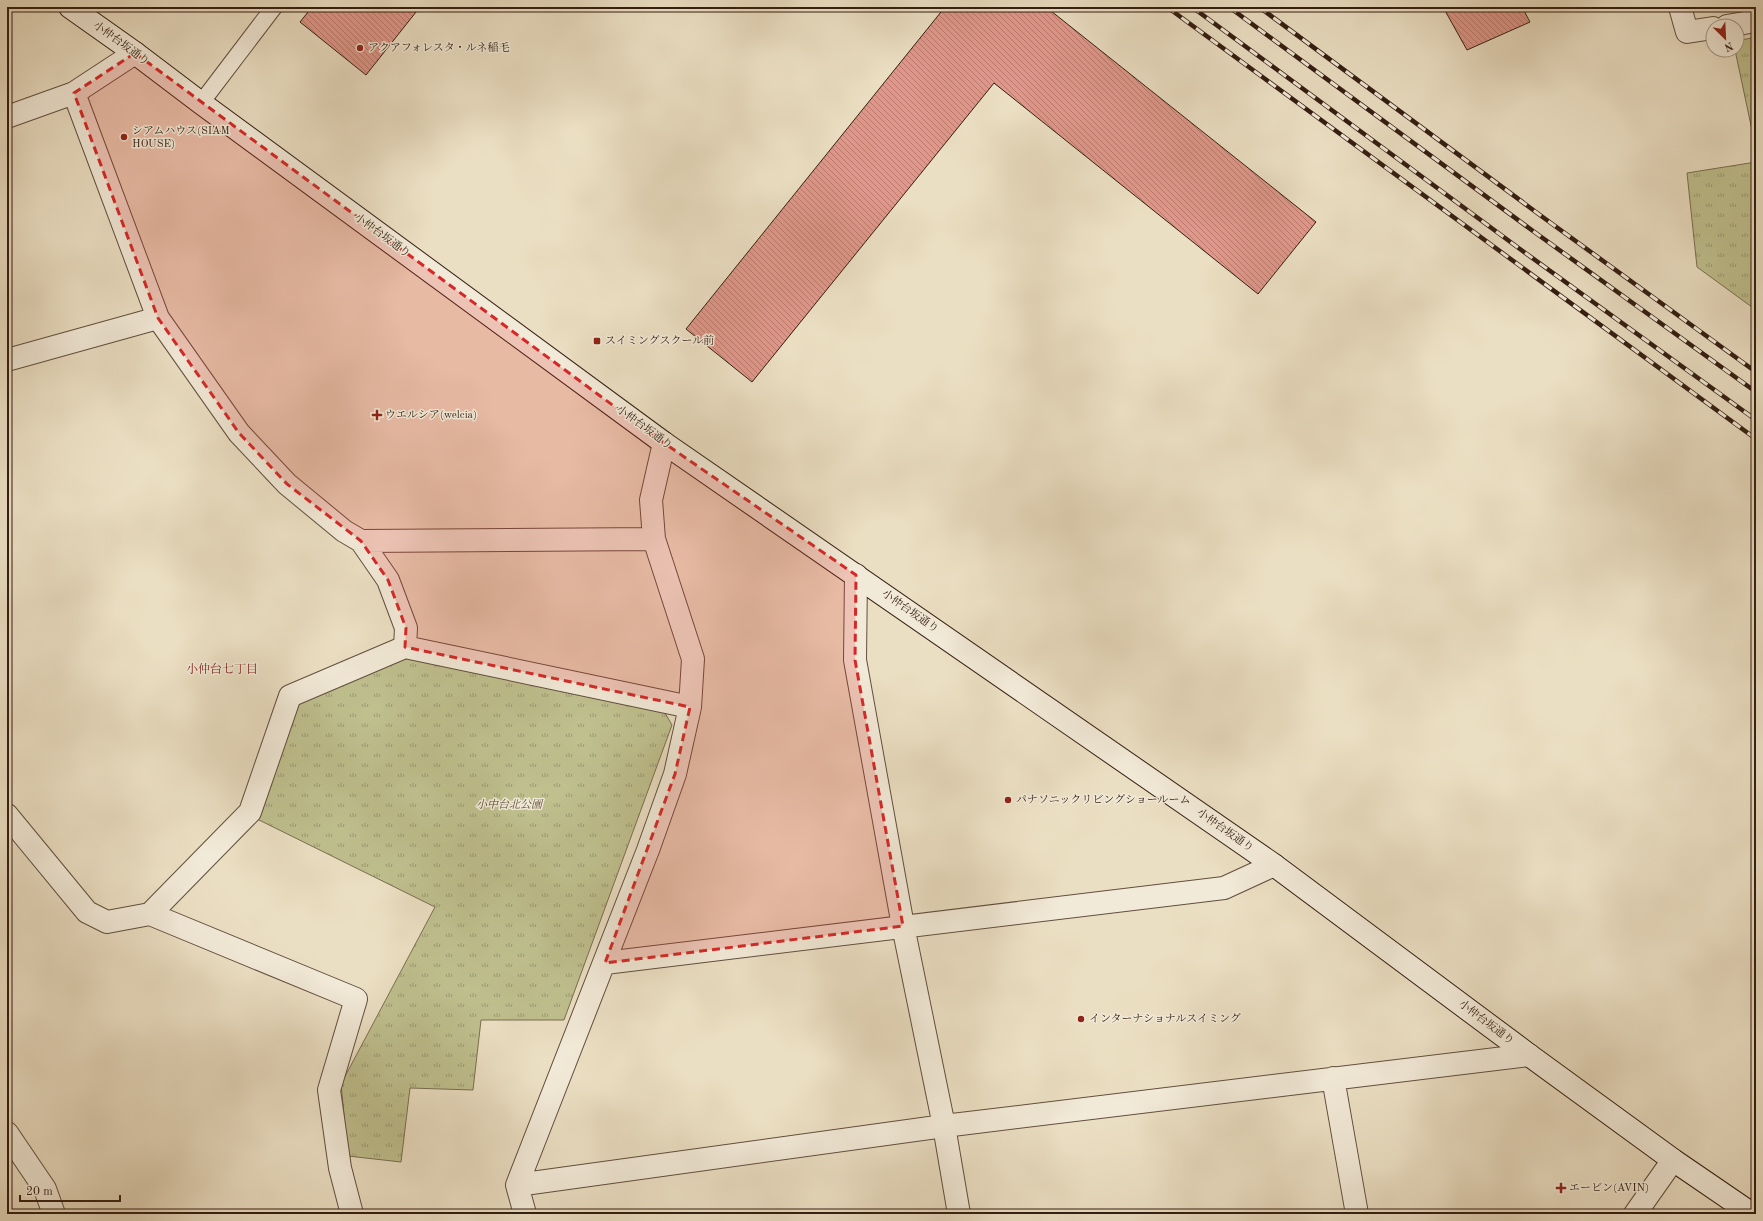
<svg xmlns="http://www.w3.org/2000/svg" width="1763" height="1221" font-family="'Old Standard TT','Noto Serif JP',serif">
<defs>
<pattern id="grass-tufts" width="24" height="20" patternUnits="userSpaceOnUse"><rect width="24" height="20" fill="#bfc08e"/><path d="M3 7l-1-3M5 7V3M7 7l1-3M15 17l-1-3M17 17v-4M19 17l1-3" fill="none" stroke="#9c9b73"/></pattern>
<pattern id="building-back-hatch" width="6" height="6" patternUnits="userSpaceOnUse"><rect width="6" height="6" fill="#e19789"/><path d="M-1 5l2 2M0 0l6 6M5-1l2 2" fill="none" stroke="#b77b6f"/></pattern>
</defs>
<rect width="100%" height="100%" fill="#ebdfc3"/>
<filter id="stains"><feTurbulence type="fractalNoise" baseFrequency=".005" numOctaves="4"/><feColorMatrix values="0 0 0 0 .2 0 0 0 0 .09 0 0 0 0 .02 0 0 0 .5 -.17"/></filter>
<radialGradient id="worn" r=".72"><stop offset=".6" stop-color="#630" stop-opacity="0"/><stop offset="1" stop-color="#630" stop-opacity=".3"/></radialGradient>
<path fill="url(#grass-tufts)" stroke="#7a6e50" d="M1756,37V149L1735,50H1737V41Z
M1756,162V310L1697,267L1687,173Z
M401,657L661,706L672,725L564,1020H481L473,1090L410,1088L401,1162L348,1156L341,1084L435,907L255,818L298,701Z"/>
<path fill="url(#building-back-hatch)" stroke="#341d11" d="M312,7H420L366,75L300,22Z
M945,7H1046L1316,222L1258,294L994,83L752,382L686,329Z
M1443,7H1522L1530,22L1467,50Z"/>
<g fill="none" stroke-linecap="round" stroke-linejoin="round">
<g stroke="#624e3e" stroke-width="18">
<path id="lane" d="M201,103L274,7"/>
</g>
<g stroke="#624e3e" stroke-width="24">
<path id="street" d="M1680,7L1687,32L1713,28
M1727,26L1756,21
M135,53L74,93L158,318L239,433L287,484L344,531L361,541L388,580L406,628L405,647L290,696L250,812L150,914
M7,117L74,93
M7,360L158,318
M361,541L654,539
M856,575L855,660L903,926L944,1126L959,1214
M405,647L690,707
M7,815L87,912L107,922L150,914L356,999L329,1090L340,1168L352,1214
M605,963L1224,888L1274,865
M1333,1078L1357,1214
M7,1133L45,1189L54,1214
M517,1185L944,1126L1529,1055
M525,1214L517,1185L648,850L675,774L690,707L693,659L654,539L651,500L664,443
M1635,1214L1673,1160"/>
</g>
<g stroke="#341d11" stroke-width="24">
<path id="secondary" d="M70,7L135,53L201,103L664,443L1274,865L1529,1055L1673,1160L1752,1214"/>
</g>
<use href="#lane" stroke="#f2ead8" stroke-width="16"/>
<use href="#street" stroke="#f2ead8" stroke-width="22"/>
<use href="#secondary" stroke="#f2ead8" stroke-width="22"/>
<g stroke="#341d11" stroke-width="4.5">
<path id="rail" d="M1167,7L1756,439
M1192,7L1524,252L1756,420
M1229,7L1533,231L1756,392
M1259,7L1544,218L1756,372"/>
</g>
<use href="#rail" stroke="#f2ead8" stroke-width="3" stroke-dasharray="9" stroke-linecap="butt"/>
</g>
<path fill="#d62828" fill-opacity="0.2" stroke="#d62828" stroke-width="3" stroke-dasharray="8 5" stroke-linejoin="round" d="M135,53L664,443L856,575L855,660L903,926L605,963L675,774L690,707L405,647L406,628L388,580L361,541L287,484L239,433L158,318L74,93Z"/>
<g fill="#8f2418" stroke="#f2ead8" stroke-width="1.5">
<circle cx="360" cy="48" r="4"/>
<circle cx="124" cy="137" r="4"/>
<rect x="593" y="337" width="8" height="8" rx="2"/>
<path d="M375 409h4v4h4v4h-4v4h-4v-4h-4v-4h4z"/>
<circle cx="1008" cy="800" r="4"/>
<circle cx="1081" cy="1019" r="4"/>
<path d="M1559 1182h4v4h4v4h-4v4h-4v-4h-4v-4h4z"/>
</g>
<g text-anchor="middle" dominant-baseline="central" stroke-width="3" stroke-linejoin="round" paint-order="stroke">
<g font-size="11" fill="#341d11" stroke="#f2ead8">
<text transform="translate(121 44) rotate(36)">小仲台坂通り</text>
<text transform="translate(382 236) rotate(36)">小仲台坂通り</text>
<text transform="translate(644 428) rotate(36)">小仲台坂通り</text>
<text transform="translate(910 612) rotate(35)">小仲台坂通り</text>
<text transform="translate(1225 831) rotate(35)">小仲台坂通り</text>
<text transform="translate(1486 1023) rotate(37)">小仲台坂通り</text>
</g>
<g font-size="11" fill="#341d11" stroke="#f2ead8" text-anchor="start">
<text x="368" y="48">アクアフォレスタ・ルネ稲毛</text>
<text x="132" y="131">シアムハウス(SIAM<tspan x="132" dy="13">HOUSE)</tspan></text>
<text x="605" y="341">スイミングスクール前</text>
<text x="385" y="415">ウエルシア(welcia)</text>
<text x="1016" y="800">パナソニックリビングショールーム</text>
<text x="1089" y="1019">インターナショナルスイミング</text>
<text x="1569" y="1188">エービン(AVIN)</text>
</g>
<g font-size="11" font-style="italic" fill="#5e4e36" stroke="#f2ead8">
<text x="509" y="805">小中台北公園</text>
</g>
<g font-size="12" fill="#7a1f14" stroke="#f2ead8">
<text x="222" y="670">小仲台七丁目</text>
</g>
</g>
<rect width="1763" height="1221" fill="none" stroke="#ebdfc3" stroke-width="24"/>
<rect x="8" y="8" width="1747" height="1205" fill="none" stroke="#341d11" stroke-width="2"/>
<rect x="12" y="12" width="1739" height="1197" fill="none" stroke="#341d11"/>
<g transform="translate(1725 38) rotate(156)"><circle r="19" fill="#f2ead8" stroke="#a69888"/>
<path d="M0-3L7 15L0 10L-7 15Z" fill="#8f2418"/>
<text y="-6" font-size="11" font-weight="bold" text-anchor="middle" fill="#341d11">N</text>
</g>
<path d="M20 1195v6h100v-6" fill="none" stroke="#341d11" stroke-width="2"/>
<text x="26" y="1195" font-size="12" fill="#341d11" stroke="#f2ead8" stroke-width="3" paint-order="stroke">20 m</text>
<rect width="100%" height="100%" filter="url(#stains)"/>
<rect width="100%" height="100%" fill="url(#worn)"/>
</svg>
